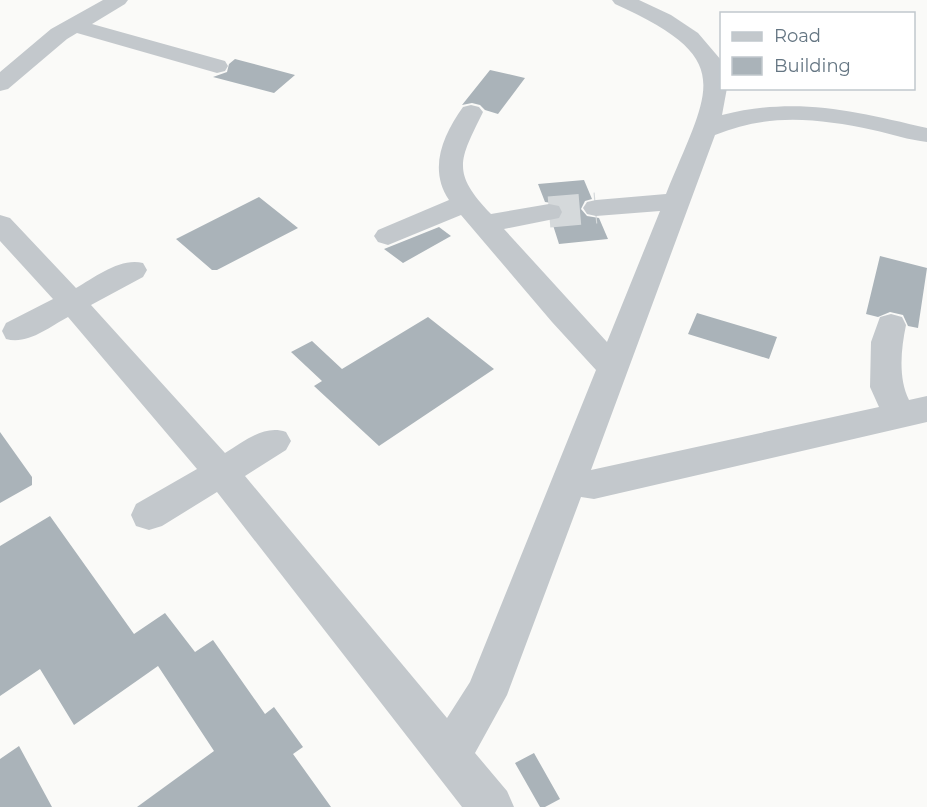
<svg xmlns="http://www.w3.org/2000/svg" width="927" height="807" font-family="Montserrat,sans-serif">
<rect width="100%" height="100%" fill="#fafaf8"/>
<path fill="#aab3b9" d="M235,59L295,75L274,93L213,77L227,72L229,64Z
M490,70L525,78L498,114L485,110L480,105L472,103L462,105Z
M584,180L592,199L585,201L581,209L587,216L599,218L608,239L559,244L552,222L561,219L564,211L559,204L545,202L538,184Z
M259,197L298,228L217,270H212L176,239Z
M439,227L451,236L403,263L384,249Z
M880,256L927,268L918,328L908,326L903,315L890,312L878,317L866,314Z
M697,313L777,337L769,359L688,334Z
M428,317L494,369L379,446L314,386L322,381L291,352L312,341L342,369Z
M0,432L32,477V485L0,503Z
M50,516L134,634L165,613L195,652L213,640L265,714L274,707L303,747L293,754L331,807H137L214,751L158,666L74,725L40,669L0,696V546Z
M19,746L52,807H0V759Z
M534,753L560,799L545,807H540L515,763Z"/>
<g fill="none" stroke-linecap="round" stroke-linejoin="round">
<path stroke="#d5d9db" stroke-width="31" stroke-dasharray="31 15" stroke-linecap="butt" d="M549,212L596,208"/>
<path fill="#c3c8cc" fill-rule="evenodd" d="M103,0H128L125,4L92,24L225,61L228,66L225,71L217,73L77,33L67,39L8,89L0,91V72L51,29Z
M612,0H639L671,15L698,33L721,60L722,88H727L722,115C796,96 855,111 927,128V142C909,140 891,134 873,130C817,118 768,113 715,135L591,470L879,407L870,387L871,342L880,317L891,314L902,317L906,325C901,349 898,378 909,400L927,396V422L594,499L581,497L507,695L475,753L507,791L514,807H462L217,492L162,526L149,530L136,526L131,515L136,504L197,469L68,317C49,327 28,345 6,339L2,331L6,323L53,299L0,241V215L10,218L76,288C95,277 121,257 143,263L147,270L143,277L91,305L225,453C244,442 264,424 286,432L291,441L286,450L245,476L447,718L470,682L596,370L552,322L461,215L388,245L378,242L374,236L378,230L449,200C428,169 443,135 463,107L471,105L479,107L483,112C459,161 451,172 491,214L549,204L559,206L562,212L559,218L504,229L607,342L660,211L596,216L587,214L583,208L587,202L596,200L666,194C709,87 739,60 615,4Z"/>
</g>
<rect x="720" y="12" width="195" height="78" fill="#ffffff" stroke="#c1c8cd" stroke-width="1.5"/>
<rect x="732" y="32" width="30" height="9" fill="#c3c8cc" stroke="#c1c8cd" stroke-width="1.5"/>
<text x="774" y="42" font-size="18" fill="#657683">Road</text>
<rect x="732" y="57" width="30" height="18" fill="#aab3b9" stroke="#c1c8cd" stroke-width="1.5"/>
<text x="774" y="72" font-size="18" fill="#657683">Building</text>
</svg>
